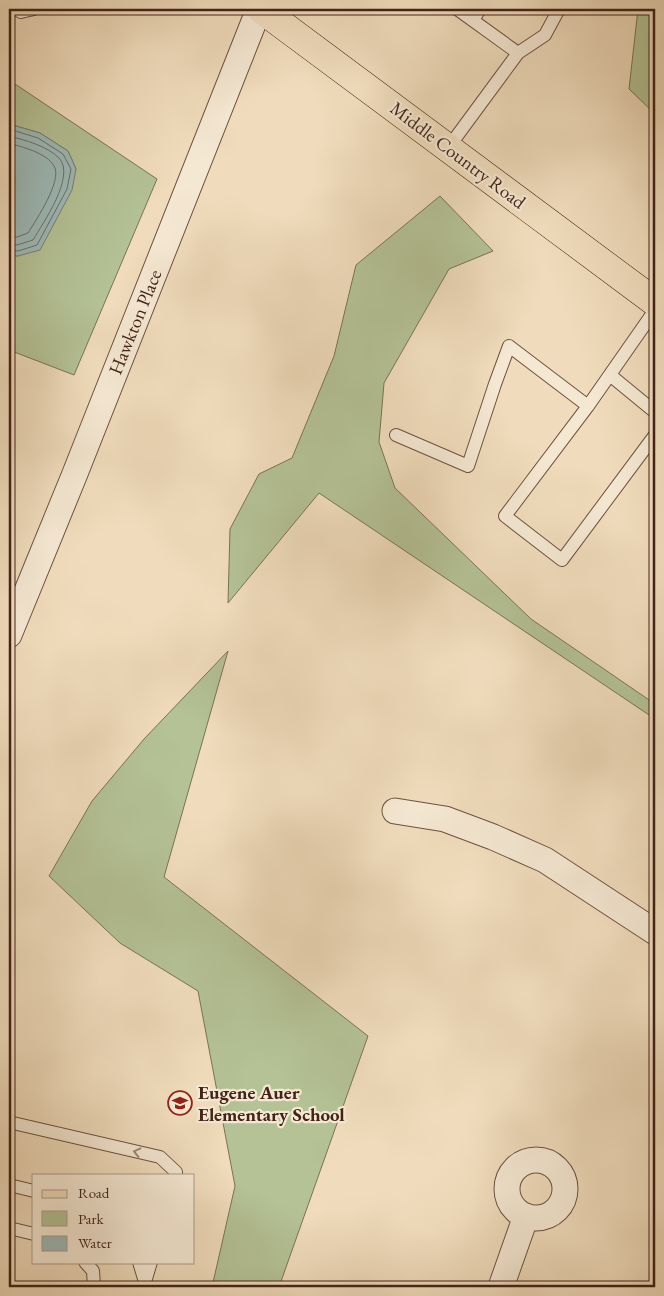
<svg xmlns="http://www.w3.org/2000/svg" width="664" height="1296" font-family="'EB Garamond',serif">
<rect width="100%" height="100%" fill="#f0dcbc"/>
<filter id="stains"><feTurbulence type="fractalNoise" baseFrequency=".004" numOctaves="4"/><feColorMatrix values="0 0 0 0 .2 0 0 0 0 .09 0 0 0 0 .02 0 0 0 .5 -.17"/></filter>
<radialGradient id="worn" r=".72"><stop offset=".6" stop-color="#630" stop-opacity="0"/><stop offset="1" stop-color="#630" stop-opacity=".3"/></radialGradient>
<path fill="#b4c296" stroke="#7b7257" d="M638,9H655V114L629,89Z
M9,80L157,179L74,375L9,350V255L18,256L76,169L68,151L40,133L9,124Z
M440,196L493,251L449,269L384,383L379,442L395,488L531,619L655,704V719L319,493L228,603L230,529L259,474L292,458L334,356L356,265Z
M228,651L164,877L368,1036L279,1287H212L235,1186L198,991L120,943L49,876L92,801L144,739Z"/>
<path fill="#9cbab8" stroke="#787e78" d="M9,124L40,133L68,151L76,169L72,190L40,250L18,256L9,255Z"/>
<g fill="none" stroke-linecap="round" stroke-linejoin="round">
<path stroke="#6f6e68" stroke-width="1" d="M9,129L38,138L63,154L71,169L67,189L37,245L18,251L9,250
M9,136C25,140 47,146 59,158C76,176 43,223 33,240L17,245L9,244
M9,143C22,147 47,153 54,166C63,180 36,220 28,233L17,237L9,236"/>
<g stroke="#6e5141" stroke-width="14">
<path id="service" d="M16,9L21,12L34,9
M457,9L518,53
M473,20L480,9
M448,148L518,53L545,35L559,9
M655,310L588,406L505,516L562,560L655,435
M610,375L655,412
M396,435L468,466L495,384L509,346L588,406
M9,1125L13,1123L160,1157L176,1172V1175
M9,1185L34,1191
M9,1228L34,1234
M85,1262L93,1271L94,1287
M139,1262L145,1282L144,1287
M145,1282L151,1262"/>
</g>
<g stroke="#6e5141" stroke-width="27">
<path id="minor" d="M9,635L74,476L259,9
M395,811L445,819L493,837L545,860L655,932
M507 1189a29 29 0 1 1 58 0a29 29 0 1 1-58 0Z
M501,1287L526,1216"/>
</g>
<g stroke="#422318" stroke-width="29">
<path id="primary" d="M261,9L655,302"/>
</g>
<path stroke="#422318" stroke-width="3" stroke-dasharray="4 2.5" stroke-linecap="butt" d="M9,1284L14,1265"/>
<use href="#service" stroke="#f5e8d3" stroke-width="12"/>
<use href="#minor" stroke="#f5e8d3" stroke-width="25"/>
<use href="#primary" stroke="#f0dcbc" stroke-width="28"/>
</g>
<defs><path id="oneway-chevron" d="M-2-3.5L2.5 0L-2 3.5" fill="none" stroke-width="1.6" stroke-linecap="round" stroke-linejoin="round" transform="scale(1.25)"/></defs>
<use stroke="#9c8676" href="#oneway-chevron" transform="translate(137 1152) rotate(-167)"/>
<defs>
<g id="school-ring" transform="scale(1.25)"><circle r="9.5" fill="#f5e8d3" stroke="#8f2418" stroke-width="1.5"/><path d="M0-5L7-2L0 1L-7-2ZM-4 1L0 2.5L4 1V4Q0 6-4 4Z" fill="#8f2418"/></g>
</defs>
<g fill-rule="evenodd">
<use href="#school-ring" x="180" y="1103"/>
</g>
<g text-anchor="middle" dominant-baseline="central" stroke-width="4.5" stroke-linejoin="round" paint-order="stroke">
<g font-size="19" fill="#422318" stroke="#f5e8d3">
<text transform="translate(458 155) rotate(37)">Middle Country Road</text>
<text transform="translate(135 322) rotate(-68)">Hawkton Place</text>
</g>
<g font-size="19" font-weight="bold" fill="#422318" stroke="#f5e8d3" text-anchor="start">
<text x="198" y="1092">Eugene Auer<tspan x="198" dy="22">Elementary School</tspan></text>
</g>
</g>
<rect width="664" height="1296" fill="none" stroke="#f0dcbc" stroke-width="30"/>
<rect x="10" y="10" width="644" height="1276" fill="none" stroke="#422318" stroke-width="2.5"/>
<rect x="15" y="15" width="634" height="1266" fill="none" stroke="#422318"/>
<rect x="32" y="1174" width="162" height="90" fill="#f5e8d3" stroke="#ad9988"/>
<rect x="42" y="1190" width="25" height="8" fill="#f0dcbc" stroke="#ad9988"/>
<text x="78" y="1198" font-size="15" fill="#422318">Road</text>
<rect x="42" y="1211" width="25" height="15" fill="#b4c296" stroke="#ad9988"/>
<text x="78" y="1224" font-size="15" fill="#422318">Park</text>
<rect x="42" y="1236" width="25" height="15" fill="#9cbab8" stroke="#ad9988"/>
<text x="78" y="1248" font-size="15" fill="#422318">Water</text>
<rect width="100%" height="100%" filter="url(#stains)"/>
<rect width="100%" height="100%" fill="url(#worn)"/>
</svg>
